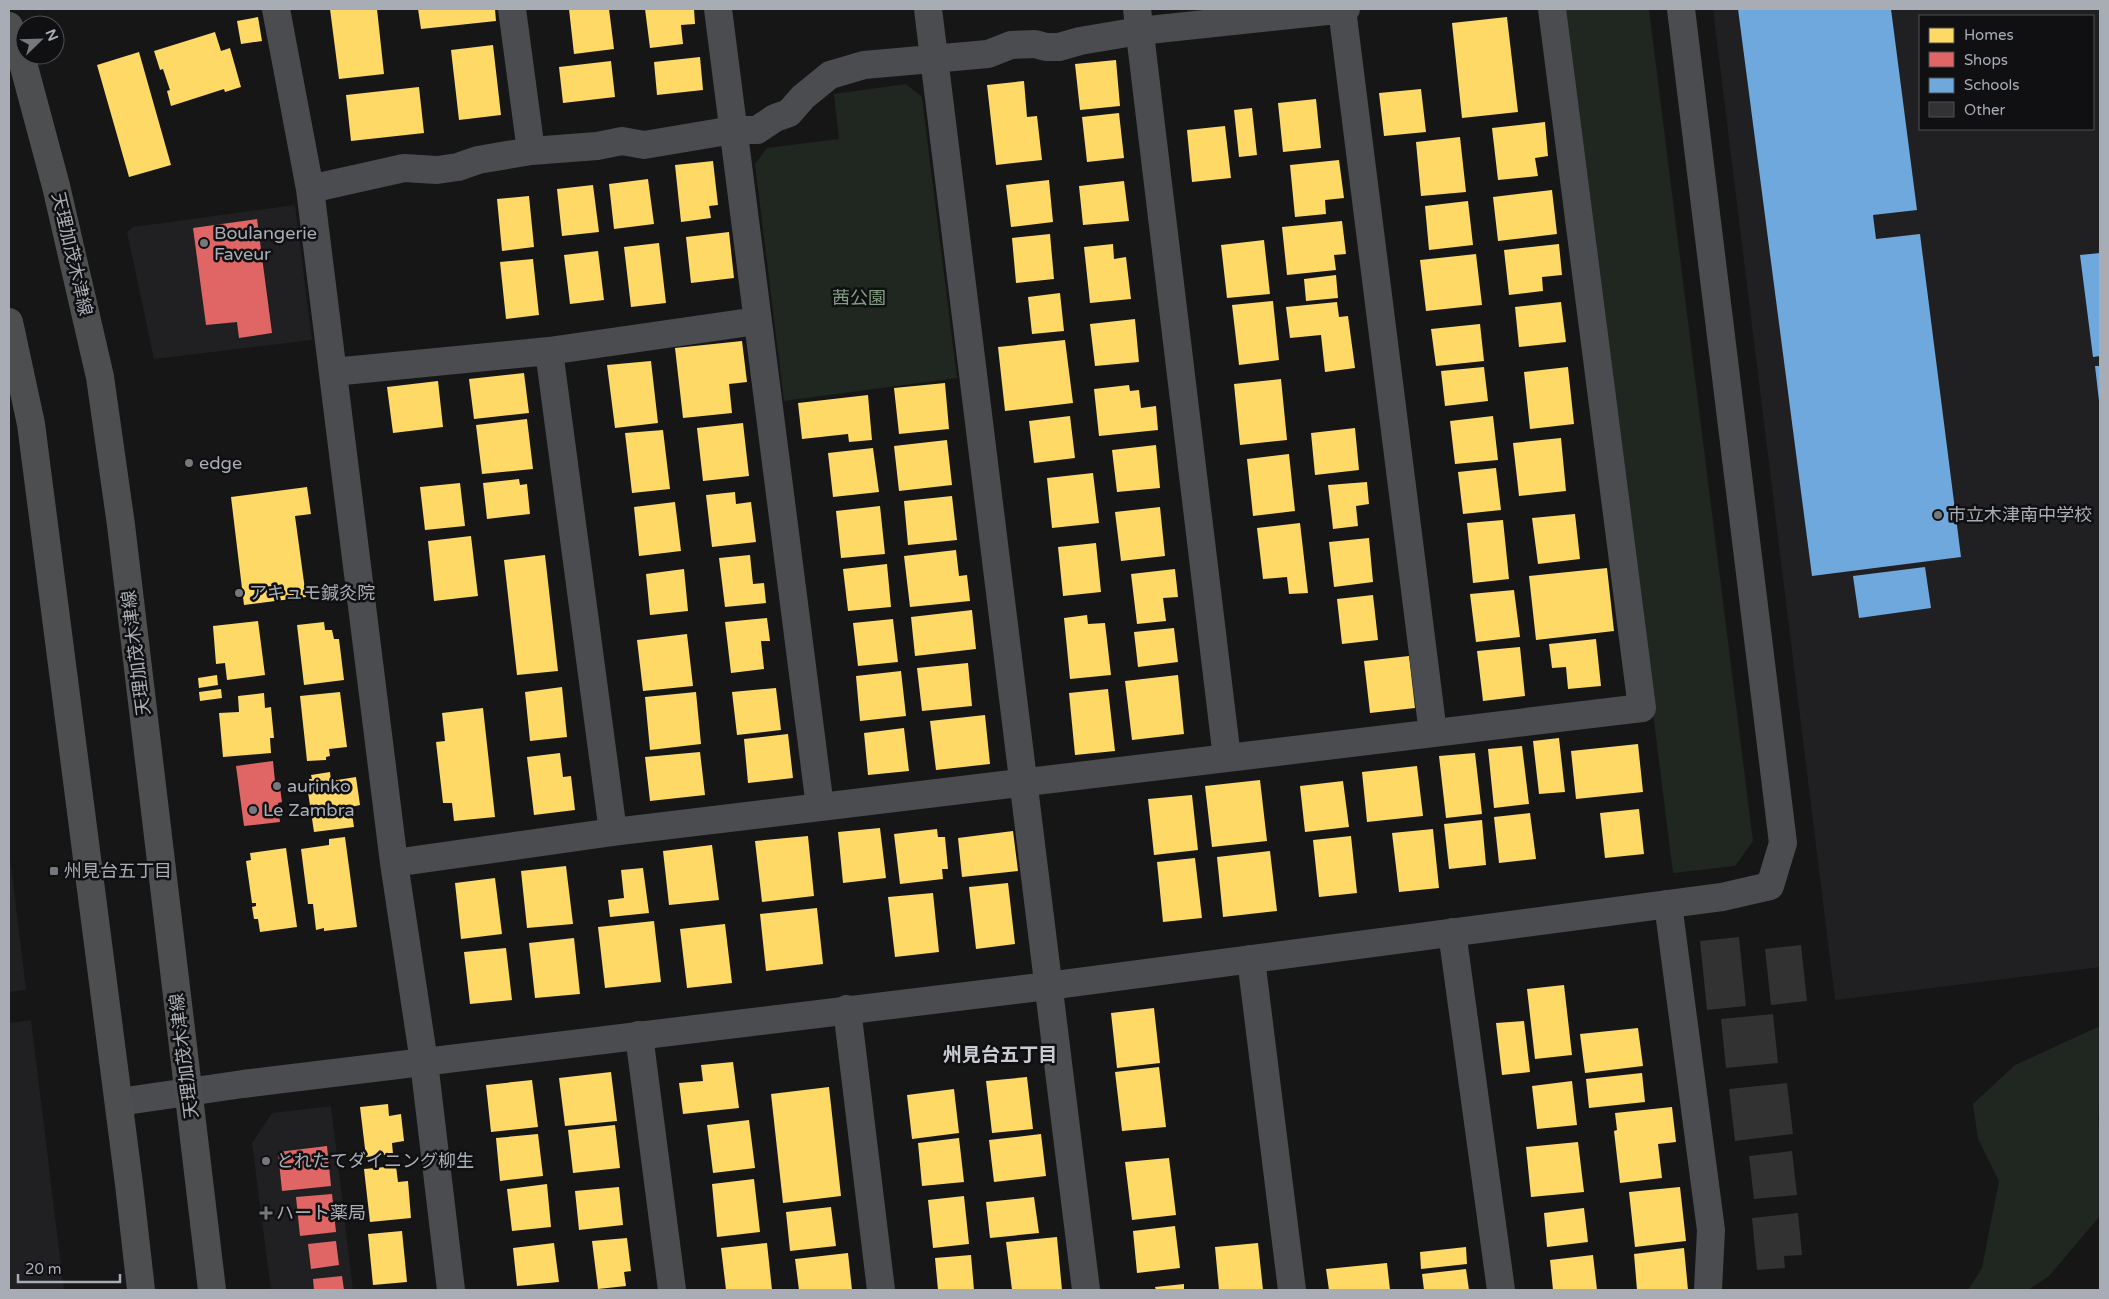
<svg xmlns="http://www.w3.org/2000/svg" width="2109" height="1299" font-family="'Varela Round','Noto Sans JP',sans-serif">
<rect width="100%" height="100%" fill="#161616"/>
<path fill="#202022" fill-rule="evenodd" d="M1713,9H2100V967L1835,1000ZM1920,16H2093V129H1920Z
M295,205L312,340L154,359L127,232L133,227Z
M9,849L26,990L9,992Z
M31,1020L64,1290H9V1023Z
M331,1106L353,1290H271L252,1143L272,1113Z"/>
<path fill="#202620" d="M1565,9H1649L1753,841L1735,866L1673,873Z
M906,84L922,97L957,378L784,401L755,164L767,148L839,139L834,94Z
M2100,1026V1099L2098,1120L2100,1121V1216L2049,1276L2028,1290H1968L1982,1268L1999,1181L1978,1139L1973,1104L2015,1065Z"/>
<path fill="#ffd966" d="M330,9H377L384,74L339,79Z
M418,9H495L496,21L421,29Z
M569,9H609L614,49L574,54Z
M645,9H694L695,24L681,25L683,44L650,48Z
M258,17L262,41L241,44L237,21Z
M1507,17L1518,112L1462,118L1452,23Z
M215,32L221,51L230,48L241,87L225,92L224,89L171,106L167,91L170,90L163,69L160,70L154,51Z
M493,45L501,115L459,120L451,50Z
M139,52L171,165L129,177L97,65Z
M700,57L703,90L657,95L654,62Z
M1116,60L1120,106L1080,110L1075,64Z
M611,61L615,97L563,103L559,67Z
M1024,81L1027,117L1037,116L1042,160L996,165L987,85Z
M419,87L424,133L351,141L346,95Z
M1421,89L1426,132L1384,136L1379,93Z
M1316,99L1321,148L1283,152L1278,103Z
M1252,108L1257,155L1239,157L1234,110Z
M1119,113L1124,158L1087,162L1082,117Z
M1545,122L1548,156L1535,158L1538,176L1498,180L1492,128Z
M1225,126L1231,178L1192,182L1187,130Z
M1460,137L1466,192L1421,196L1416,142Z
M1339,160L1344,198L1325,200L1326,214L1295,217L1290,165Z
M713,161L718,205L709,206L711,218L681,222L675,165Z
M648,179L654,224L614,229L609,184Z
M1049,180L1053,222L1011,227L1006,185Z
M1124,181L1129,221L1083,225L1079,186Z
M593,185L599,232L562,236L557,189Z
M1552,190L1557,234L1498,241L1493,197Z
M529,196L534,247L502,251L497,199Z
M1468,201L1473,245L1429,250L1425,206Z
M1342,221L1346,254L1334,255L1336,270L1287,275L1282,227Z
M729,232L734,278L691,283L686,237Z
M1050,234L1054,279L1016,283L1012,238Z
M1264,240L1270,294L1227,298L1221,245Z
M659,243L666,303L631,307L624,247Z
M1113,244L1114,259L1126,257L1131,299L1090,303L1084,247Z
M1559,244L1562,275L1542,277L1543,291L1509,295L1504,250Z
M598,251L604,300L570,304L564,255Z
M1476,254L1482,305L1426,311L1420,260Z
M533,259L539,315L506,319L500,262Z
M1336,275L1338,298L1306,301L1304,279Z
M1060,293L1064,331L1032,334L1028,297Z
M1273,301L1279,360L1239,365L1232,305Z
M1337,302L1339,317L1348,316L1355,368L1325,372L1321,335L1290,338L1286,307Z
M1561,302L1566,342L1519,347L1515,307Z
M1135,319L1139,362L1095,366L1090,324Z
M1480,324L1484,361L1436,366L1431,329Z
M1065,340L1073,403L1005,411L998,347Z
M742,341L747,382L729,384L732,413L683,418L675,348Z
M651,361L658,423L615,428L607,365Z
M1484,367L1488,401L1445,406L1441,371Z
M1568,367L1574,424L1530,429L1524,372Z
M524,373L529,413L474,419L469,379Z
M1281,379L1287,440L1240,445L1234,384Z
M438,381L443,427L393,433L387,387Z
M945,383L949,429L899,434L894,388Z
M1129,385L1130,391L1139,390L1141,408L1156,406L1158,430L1099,436L1094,389Z
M868,395L872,440L849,442L848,434L802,439L798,403Z
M1070,416L1075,458L1034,463L1029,421Z
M1493,416L1498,460L1455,464L1450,421Z
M527,419L533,469L482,474L476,425Z
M743,423L749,476L703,481L697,428Z
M1355,428L1359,470L1315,475L1311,433Z
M663,430L670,489L632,493L625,433Z
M1561,438L1566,491L1519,496L1513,443Z
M947,440L952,485L899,491L894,446Z
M1156,445L1160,488L1117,492L1112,450Z
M873,448L879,492L833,497L828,453Z
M1289,454L1295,511L1253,516L1247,459Z
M1496,468L1501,510L1463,514L1458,472Z
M1093,473L1099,523L1052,528L1047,478Z
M519,479L520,485L527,484L530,514L487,519L483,483Z
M1367,482L1369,504L1356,506L1358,526L1333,529L1328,485Z
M460,483L465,526L425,530L420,487Z
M307,487L311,514L295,516L306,597L244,605L231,497Z
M735,492L736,504L751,502L756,542L712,547L706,495Z
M952,496L957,540L908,545L904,501Z
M675,502L681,551L639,556L634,507Z
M880,506L885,554L841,558L836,511Z
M1160,507L1165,556L1121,561L1115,512Z
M1575,514L1580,559L1538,564L1532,518Z
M1503,520L1509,579L1473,583L1467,523Z
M1300,523L1308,593L1289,594L1287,577L1263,579L1257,528Z
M471,536L478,596L434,601L428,541Z
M1369,538L1373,582L1334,587L1329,542Z
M1096,543L1101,592L1063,596L1058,547Z
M956,550L959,576L967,575L970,601L910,607L904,556Z
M545,555L558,671L517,675L504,560Z
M750,555L753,584L764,583L766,603L725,607L719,558Z
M887,564L891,607L848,611L843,569Z
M1607,568L1614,631L1536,640L1529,576Z
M684,569L688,611L650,615L646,574Z
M1175,569L1178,597L1163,598L1166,621L1137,624L1131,574Z
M1514,590L1520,637L1476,642L1470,594Z
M1373,595L1378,640L1342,644L1337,599Z
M972,610L976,649L915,656L911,617Z
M1087,615L1088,624L1105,623L1111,675L1070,679L1064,618Z
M767,618L770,641H761L764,669L731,673L725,622Z
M893,619L898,662L858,666L853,623Z
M258,621L265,675L227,680L225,663L216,664L213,626Z
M324,622L325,630H332L334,639H339L344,680L304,685L297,625Z
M1174,628L1178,662L1138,667L1134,632Z
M687,634L693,686L643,691L637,640Z
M1596,639L1601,686L1568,689L1566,667L1552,668L1549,644Z
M1520,647L1525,696L1483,701L1477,651Z
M1409,656L1415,708L1370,713L1364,661Z
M968,663L972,706L922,711L917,668Z
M901,671L906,716L860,721L856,676Z
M217,675L218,685L199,688L198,678Z
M1178,675L1184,734L1132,740L1125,681Z
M562,687L567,737L530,741L525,692Z
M776,688L781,730L737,735L732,692Z
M221,689L222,698L200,701L199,692Z
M1108,689L1115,751L1075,755L1069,693Z
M340,692L347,747L329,749L330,756L326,757V760L307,761L300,696Z
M696,692L701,744L650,750L645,697Z
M264,693L265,708L271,707L274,738H270L271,753L223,757L219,713L239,712L238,696Z
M483,708L495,817L454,821L452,803H443L436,742L445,741L442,713Z
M985,715L990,764L936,770L930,721Z
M904,728L909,771L868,775L864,733Z
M788,734L793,778L748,783L744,739Z
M1559,738L1565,792L1539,794L1533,741Z
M1638,744L1643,792L1576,799L1571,751Z
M1522,746L1529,804L1494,808L1488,749Z
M700,752L705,795L650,801L645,757Z
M560,753L563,777L571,776L575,810L534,815L527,757Z
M1475,753L1482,814L1446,818L1439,756Z
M1417,766L1423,816L1367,822L1362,772Z
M330,772L331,781L356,777L360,805L351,807L354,827L314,832L308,792H311L309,779H312L311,775Z
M1260,780L1267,841L1212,847L1205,786Z
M1343,781L1349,827L1305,832L1300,786Z
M1192,795L1198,850L1154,855L1148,799Z
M1639,809L1644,854L1605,858L1600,813Z
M1530,813L1536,859L1499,863L1494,817Z
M1482,820L1486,865L1449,869L1444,824Z
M880,828L886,878L843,883L838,832Z
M937,829L938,837H945L948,869H942L943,879L900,884L894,834Z
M1433,829L1439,888L1399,892L1392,833Z
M1013,831L1018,871L962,877L958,838Z
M808,836L814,896L762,902L755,841Z
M1351,836L1357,893L1319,897L1313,840Z
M345,837L357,927L324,931V928L316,930L313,904H308L301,849L329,845V839Z
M712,845L719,900L669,905L663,851Z
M286,848L297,927L260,932L258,919H254L252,907L256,906V903H252L246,861L251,860L250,853Z
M1270,851L1277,911L1223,917L1217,857Z
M1195,858L1202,918L1163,922L1157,862Z
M566,866L573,924L527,928L521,871Z
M643,868L649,913L610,917L608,900L624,898L621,870Z
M495,878L502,934L461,939L455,883Z
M1008,883L1015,944L976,949L969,887Z
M933,893L939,952L895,957L888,897Z
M817,908L823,964L766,971L760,914Z
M654,921L661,982L605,988L598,927Z
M725,924L732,983L687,988L680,929Z
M574,938L580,994L535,998L529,943Z
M506,948L512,1000L470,1004L464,952Z
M1564,985L1572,1055L1535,1059L1527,989Z
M1154,1008L1160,1063L1117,1068L1111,1013Z
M1524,1021L1530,1072L1502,1075L1496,1023Z
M1638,1028L1643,1066L1585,1073L1580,1034Z
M733,1062L739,1108L683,1114L679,1083L703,1081L701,1065Z
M1159,1067L1166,1127L1122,1131L1115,1072Z
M611,1072L617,1121L565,1126L559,1078Z
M1642,1073L1645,1102L1589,1108L1586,1079Z
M1027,1077L1033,1129L992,1133L986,1081Z
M532,1080L538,1127L491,1132L486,1085Z
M1572,1081L1577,1125L1537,1129L1532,1086Z
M829,1087L841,1196L783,1203L771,1094Z
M954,1089L959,1133L912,1139L907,1095Z
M388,1104L389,1116L401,1114L404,1141L392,1143L393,1154L366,1157L360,1107Z
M1672,1107L1676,1142L1658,1144L1662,1178L1620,1183L1614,1131L1617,1130L1615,1113Z
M749,1120L755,1168L713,1173L707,1125Z
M615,1125L620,1168L573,1173L568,1130Z
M538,1134L543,1176L500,1181L496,1138Z
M1041,1134L1046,1176L994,1182L989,1140Z
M959,1138L964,1182L922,1186L918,1143Z
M1578,1142L1584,1192L1531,1197L1526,1147Z
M1169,1158L1176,1215L1132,1220L1125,1162Z
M396,1166L398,1182L408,1181L411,1218L370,1222L364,1169Z
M754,1179L760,1232L717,1237L712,1184Z
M547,1184L551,1227L512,1231L507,1189Z
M619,1187L623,1225L579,1230L575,1191Z
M1680,1187L1686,1241L1635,1247L1629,1192Z
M964,1196L969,1244L933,1248L928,1200Z
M1034,1197L1039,1233L990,1238L986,1202Z
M831,1207L836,1246L790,1251L786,1212Z
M1584,1208L1588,1242L1547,1247L1544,1213Z
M1175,1226L1180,1268L1137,1273L1133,1231Z
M402,1231L407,1282L373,1285L368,1234Z
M1057,1237L1062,1290H1012L1006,1242Z
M627,1238L631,1271L624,1272L626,1286L598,1289L592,1241Z
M554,1243L559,1282L517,1286L513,1248Z
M767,1243L772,1290H726L721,1248Z
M1258,1243L1263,1290H1219L1215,1247Z
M1466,1247L1467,1264L1421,1269L1420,1252Z
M1684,1248L1688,1290H1637L1634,1254Z
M848,1253L852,1290H799L795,1259Z
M971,1255L974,1290H938L935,1258Z
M1593,1255L1597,1290H1553L1550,1260Z
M1387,1263L1390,1290H1329L1326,1269Z
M1466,1269L1469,1290H1424L1422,1274Z
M1184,1284V1290H1156L1155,1287Z"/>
<path fill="#e06666" d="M257,219L272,333L239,338L237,322L206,325L193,228Z
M273,761L275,781L279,780L282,802L278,803L280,822L244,826L236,766Z
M327,1146L331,1186L282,1191L278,1152Z
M332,1194L336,1232L300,1236L296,1197Z
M336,1241L339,1265L311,1269L308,1244Z
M342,1276L344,1290H314L313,1279Z"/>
<path fill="#6fa8dc" d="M1738,9H1891L1917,210L1873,215L1876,239L1920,234L1961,557L1812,576Z
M2100,253V356L2093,357L2080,255Z
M2095,366H2100V401H2099Z
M1925,567L1931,608L1859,618L1853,576Z"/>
<path fill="#323233" d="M1739,937L1746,1006L1707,1010L1700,941Z
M1801,945L1807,1001L1771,1005L1765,949Z
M1773,1014L1778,1063L1726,1068L1721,1019Z
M1787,1083L1793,1134L1735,1141L1729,1089Z
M1792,1151L1797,1195L1754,1199L1749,1156Z
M1798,1213L1802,1255L1784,1256L1785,1268L1757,1270L1752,1218Z"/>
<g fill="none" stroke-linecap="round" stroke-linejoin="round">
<path stroke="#4a4c4f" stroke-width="28" d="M276,9L310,189L394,863L424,1062L451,1290
M512,9L531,151
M718,9L820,807
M928,9L1086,1290
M1137,9L1227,758
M1342,9L1433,733
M310,189L404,168L437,170L458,167L478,160L531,151L597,146L622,141L644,145L733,130H757L775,118L789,113L803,97L830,75L864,65L988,54L1011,45L1035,44L1046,47H1059L1080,41L1139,31L1346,9
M549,351L613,832
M333,372L549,351L757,321
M394,863L613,832L1642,708L1552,9
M1668,904L1711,1230L1708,1290
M1452,932L1501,1290
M1251,959L1292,1290
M847,1009L881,1290
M639,1035L672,1290"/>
<path stroke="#4a4c4f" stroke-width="28" d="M119,1102L243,1084L1048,986L1722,897L1770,886L1783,843L1681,9"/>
<path stroke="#4d4e50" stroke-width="28" d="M9,26L23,63L56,186L100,377L121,525L212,1290
M9,322L31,424L129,1184L141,1290"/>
</g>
<g fill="#75787d" stroke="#101012" stroke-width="2">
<circle cx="204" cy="243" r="5"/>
<circle cx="189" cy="463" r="5"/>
<circle cx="1938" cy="515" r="5"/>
<circle cx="239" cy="593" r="5"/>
<circle cx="277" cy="786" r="5"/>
<circle cx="253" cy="810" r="5"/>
<rect x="49" y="866" width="10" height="10" rx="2.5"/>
<circle cx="266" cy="1161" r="5"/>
<path d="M263.5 1205.5h5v5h5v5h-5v5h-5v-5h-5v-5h5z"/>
</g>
<g text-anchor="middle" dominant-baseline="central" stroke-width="5" stroke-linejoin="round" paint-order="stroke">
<g font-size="18" fill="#a8adb5" stroke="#101012" text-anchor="start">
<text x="214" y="233">Boulangerie<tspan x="214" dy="21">Faveur</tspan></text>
<text x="199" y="463">edge</text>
<text x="1948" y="515">市立木津南中学校</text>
<text x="249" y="593">アキュモ鍼灸院</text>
<text x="287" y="786">aurinko</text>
<text x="263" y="810">Le Zambra</text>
<text x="64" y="871">州見台五丁目</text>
<text x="276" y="1161">とれたてダイニング柳生</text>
<text x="276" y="1213">ハート薬局</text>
</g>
<g font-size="18" fill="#a8adb5" stroke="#101012">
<text transform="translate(72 254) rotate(77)">天理加茂木津線</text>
<text transform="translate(136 653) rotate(-97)">天理加茂木津線</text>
<text transform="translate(184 1056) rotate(-97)">天理加茂木津線</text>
</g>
<g font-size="18" fill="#829f81" stroke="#101012">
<text x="859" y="298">茜公園</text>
</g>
<g font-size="19" font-weight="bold" fill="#c9ccd2" stroke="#101012">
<text x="1000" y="1055">州見台五丁目</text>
</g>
</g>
<rect width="2109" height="1299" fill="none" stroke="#a8adb5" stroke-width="20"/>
<rect x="1919" y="15" width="175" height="115" fill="#101012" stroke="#4d4f53"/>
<rect x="1929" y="28" width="25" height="15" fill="#ffd966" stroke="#4d4f53"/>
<text x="1964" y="40" font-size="15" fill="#a8adb5">Homes</text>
<rect x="1929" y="52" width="25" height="15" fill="#e06666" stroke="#4d4f53"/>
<text x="1964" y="65" font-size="15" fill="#a8adb5">Shops</text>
<rect x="1929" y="78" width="25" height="15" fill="#6fa8dc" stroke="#4d4f53"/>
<text x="1964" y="90" font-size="15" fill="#a8adb5">Schools</text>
<rect x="1929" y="102" width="25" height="15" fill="#323233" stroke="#4d4f53"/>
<text x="1964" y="115" font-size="15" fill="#a8adb5">Other</text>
<g transform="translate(40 40) rotate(67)"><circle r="24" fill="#101012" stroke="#4d4f53"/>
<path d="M0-4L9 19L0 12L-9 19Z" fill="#75787d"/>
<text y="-8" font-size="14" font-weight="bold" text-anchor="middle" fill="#a8adb5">N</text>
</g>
<path d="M18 1274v8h102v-8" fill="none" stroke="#a8adb5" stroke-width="2.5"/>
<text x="25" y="1274" font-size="15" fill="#a8adb5" stroke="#101012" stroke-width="4" paint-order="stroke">20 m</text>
</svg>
